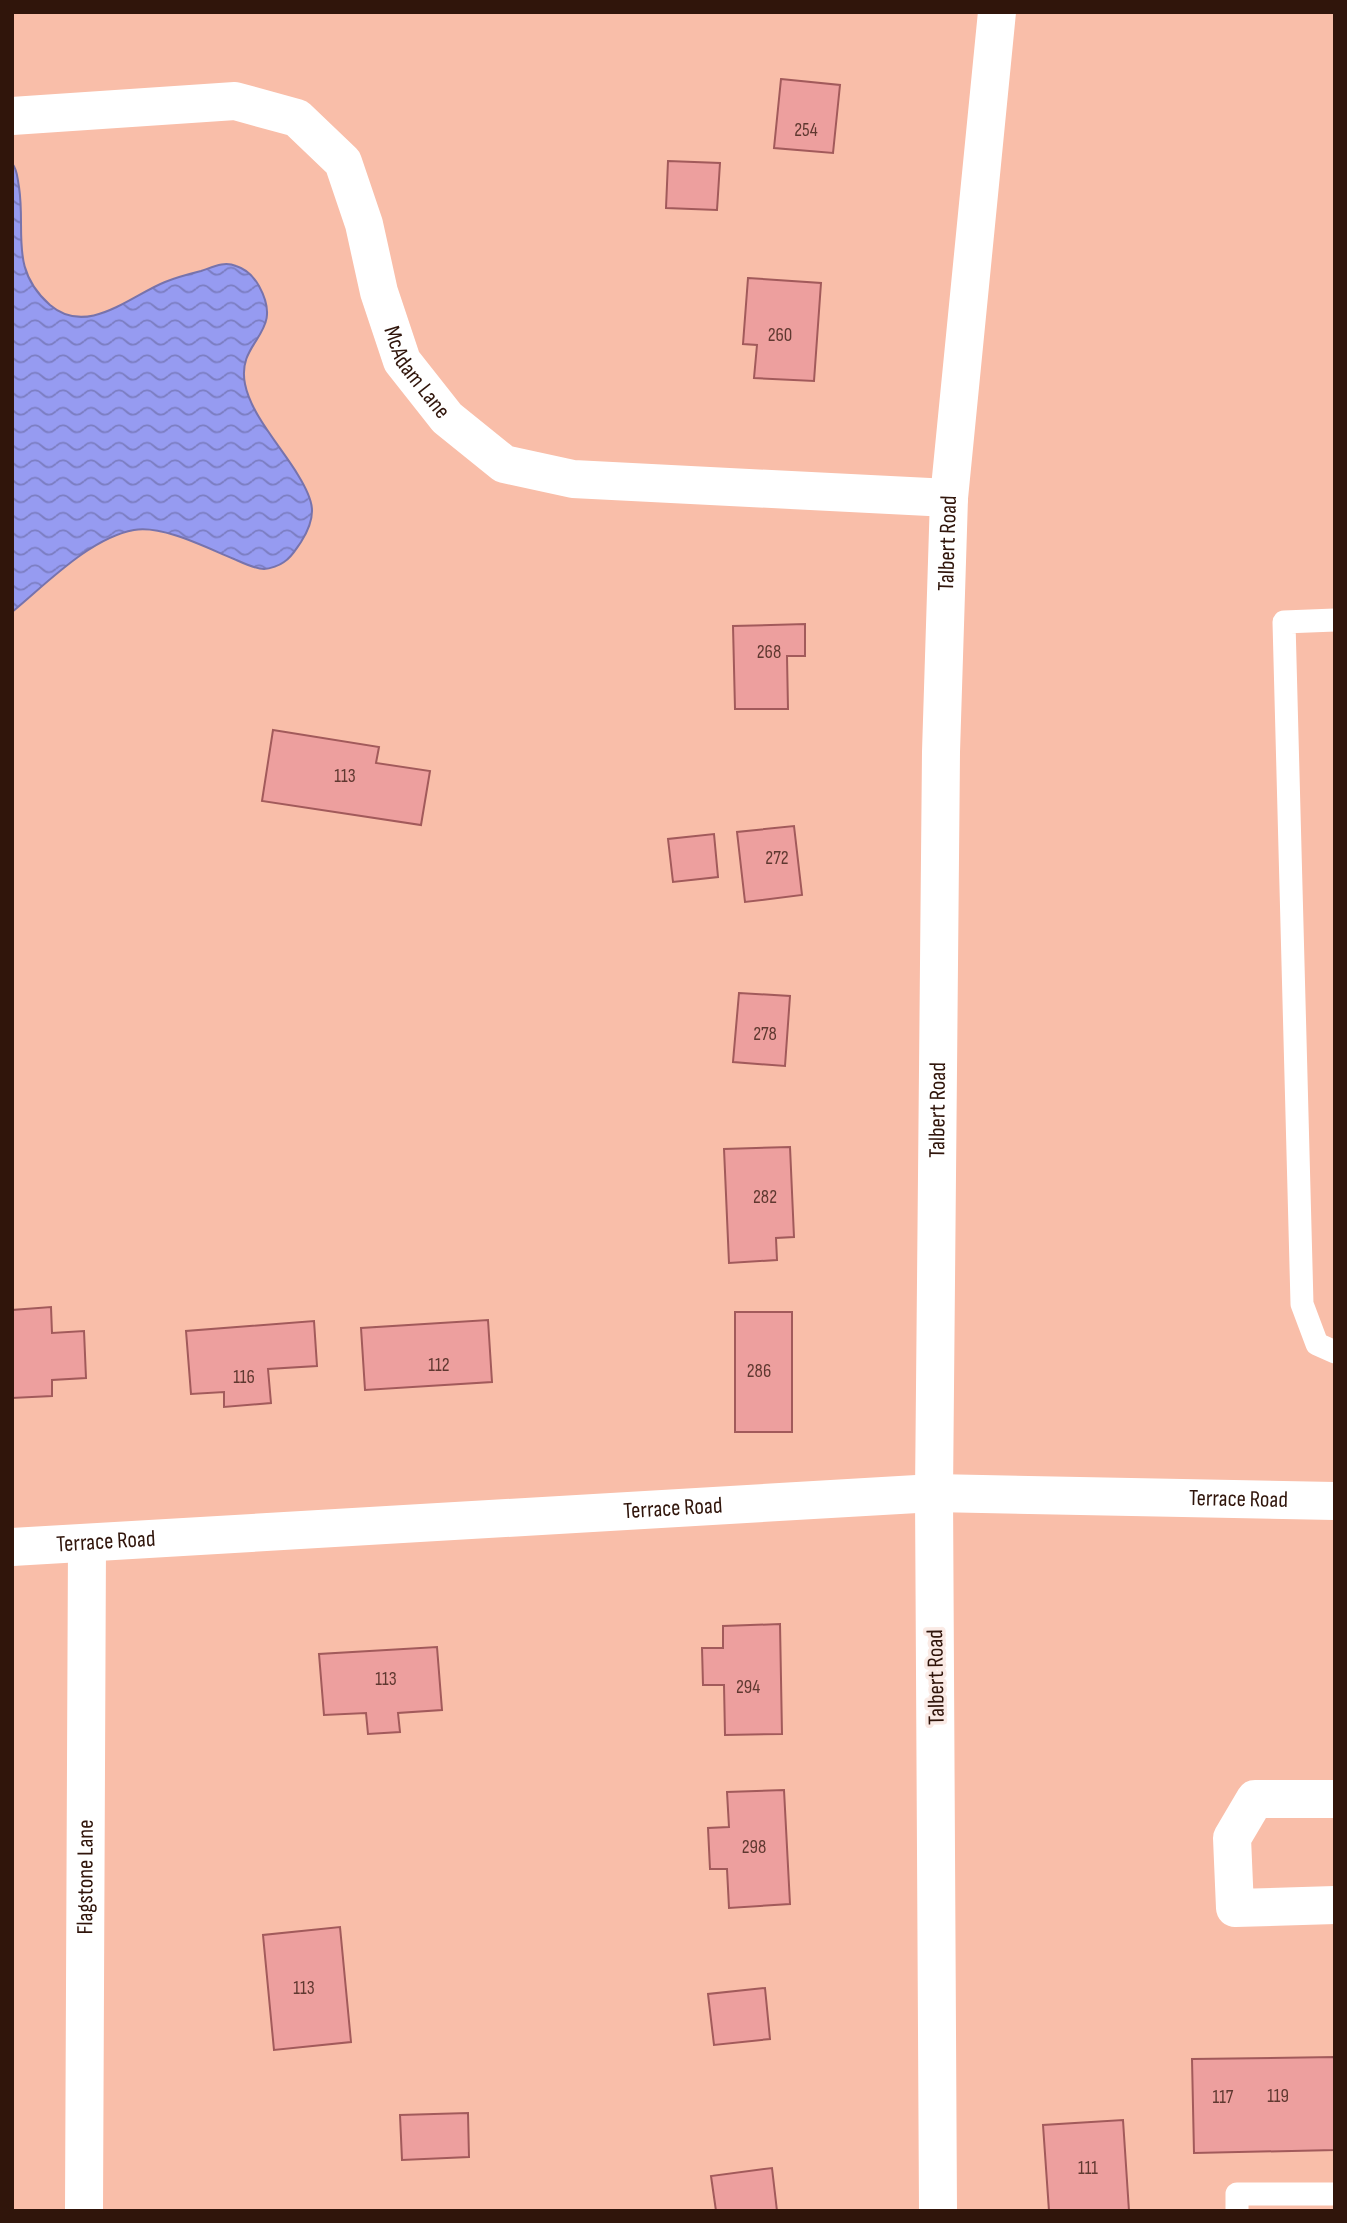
<svg xmlns="http://www.w3.org/2000/svg" width="1347" height="2223" font-family="'Sofia Sans Condensed',sans-serif">
<defs>
<pattern id="water-waves" width="16" height="10" patternUnits="userSpaceOnUse" patternTransform="scale(1.75)"><rect width="16" height="10" fill="#969bf1"/><path d="M0 5q4-4 8 0t8 0" fill="none" stroke="#7b7dc1"/></pattern>
</defs>
<rect width="100%" height="100%" fill="#f9bea9"/>
<path fill="url(#water-waves)" stroke="#7773ac" stroke-width="2" d="M12,163C18,171 17,177 19,187C26,233 9,269 50,305C87,337 130,296 165,282C177,277 189,274 201,271C213,267 224,261 236,266C246,269 254,277 259,286C286,335 236,339 245,384C251,415 282,448 298,475C314,501 318,515 301,542C296,549 292,557 284,562C280,565 270,569 264,569C255,569 243,563 234,559C207,548 163,525 134,530C90,538 46,584 12,612Z"/>
<path fill="#ed9f9e" stroke="#a25a5b" stroke-width="2" d="M781,79L840,85L833,153L774,148Z
M668,161L720,163L717,210L666,208Z
M748,278L821,283L814,381L754,378L757,345L743,344Z
M805,624V656H787L788,709H735L733,626Z
M273,730L379,747L376,763L430,771L421,825L262,801Z
M794,826L802,895L745,902L737,832Z
M714,834L718,877L673,882L668,839Z
M739,993L790,996L785,1066L733,1062Z
M790,1147L794,1237L776,1238L777,1260L729,1263L724,1149Z
M51,1307L52,1333L84,1331L86,1378L52,1380V1396L12,1398V1310Z
M735,1312H792V1432H735Z
M488,1320L492,1382L365,1390L361,1328Z
M314,1321L317,1366L268,1369L271,1403L224,1407V1392L191,1394L186,1331Z
M780,1624L782,1734L725,1735L724,1685H703L702,1648H723V1626Z
M437,1647L442,1710L398,1713L400,1732L368,1734L366,1713L324,1715L319,1654Z
M784,1790L790,1904L729,1908L727,1869H710L708,1828L729,1827L727,1792Z
M340,1927L351,2042L274,2050L263,1935Z
M765,1988L770,2039L714,2045L708,1994Z
M1335,2057V2150L1194,2153L1192,2059Z
M468,2113L469,2157L402,2160L400,2115Z
M1123,2120L1129,2211H1049L1043,2125Z
M772,2168L777,2211H716L711,2176Z"/>
<g fill="none" stroke-linecap="round" stroke-linejoin="round">
<path stroke="#fff" stroke-width="23" d="M1335,620L1284,622L1302,1304L1317,1344L1335,1352
M1237,2211V2194H1335"/>
<g stroke="#fff" stroke-width="38">
<path id="s1" d="M12,116L235,101L297,118L343,162L364,224L379,292L402,361L447,418L504,464L573,479L949,498"/>
<path id="s2" d="M12,1547L934,1493L1335,1501"/>
<path d="M1335,1799H1255L1232,1838L1235,1908L1335,1905"/>
<path id="s3" d="M84,2211L87,1543"/>
</g>
<path stroke="#fff" stroke-width="38" id="s4" d="M938,2211L934,1493L941,752L949,498L997,12"/>
</g>
<g text-anchor="middle" dominant-baseline="central" stroke-width="7" stroke-linejoin="round" paint-order="stroke">
<g font-size="19" fill="#5f3830">
<text x="806" y="130">254</text>
<text x="780" y="335">260</text>
<text x="769" y="652">268</text>
<text x="345" y="776">113</text>
<text x="777" y="858">272</text>
<text x="765" y="1034">278</text>
<text x="765" y="1197">282</text>
<text x="439" y="1365">112</text>
<text x="759" y="1371">286</text>
<text x="244" y="1377">116</text>
<text x="386" y="1679">113</text>
<text x="748" y="1687">294</text>
<text x="754" y="1847">298</text>
<text x="304" y="1988">113</text>
<text x="1278" y="2096">119</text>
<text x="1223" y="2097">117</text>
<text x="1088" y="2168">111</text>
</g>
<g font-size="23" fill="#30150b" stroke="#faeae5">
<text stroke="none"><textPath href="#s1" startOffset="576">McAdam Lane</textPath></text>
<text stroke="none"><textPath href="#s4" startOffset="1668">Talbert Road</textPath></text>
<text stroke="none"><textPath href="#s4" startOffset="1101">Talbert Road</textPath></text>
<text stroke="none"><textPath href="#s2" startOffset="1228">Terrace Road</textPath></text>
<text stroke="none"><textPath href="#s2" startOffset="662">Terrace Road</textPath></text>
<text stroke="none"><textPath href="#s2" startOffset="94">Terrace Road</textPath></text>
<text transform="translate(936 1677) rotate(-91)">Talbert Road</text>
<text stroke="none"><textPath href="#s3" startOffset="334">Flagstone Lane</textPath></text>
</g>
</g>
<rect width="1347" height="2223" fill="none" stroke="#30150b" stroke-width="28"/>
</svg>
